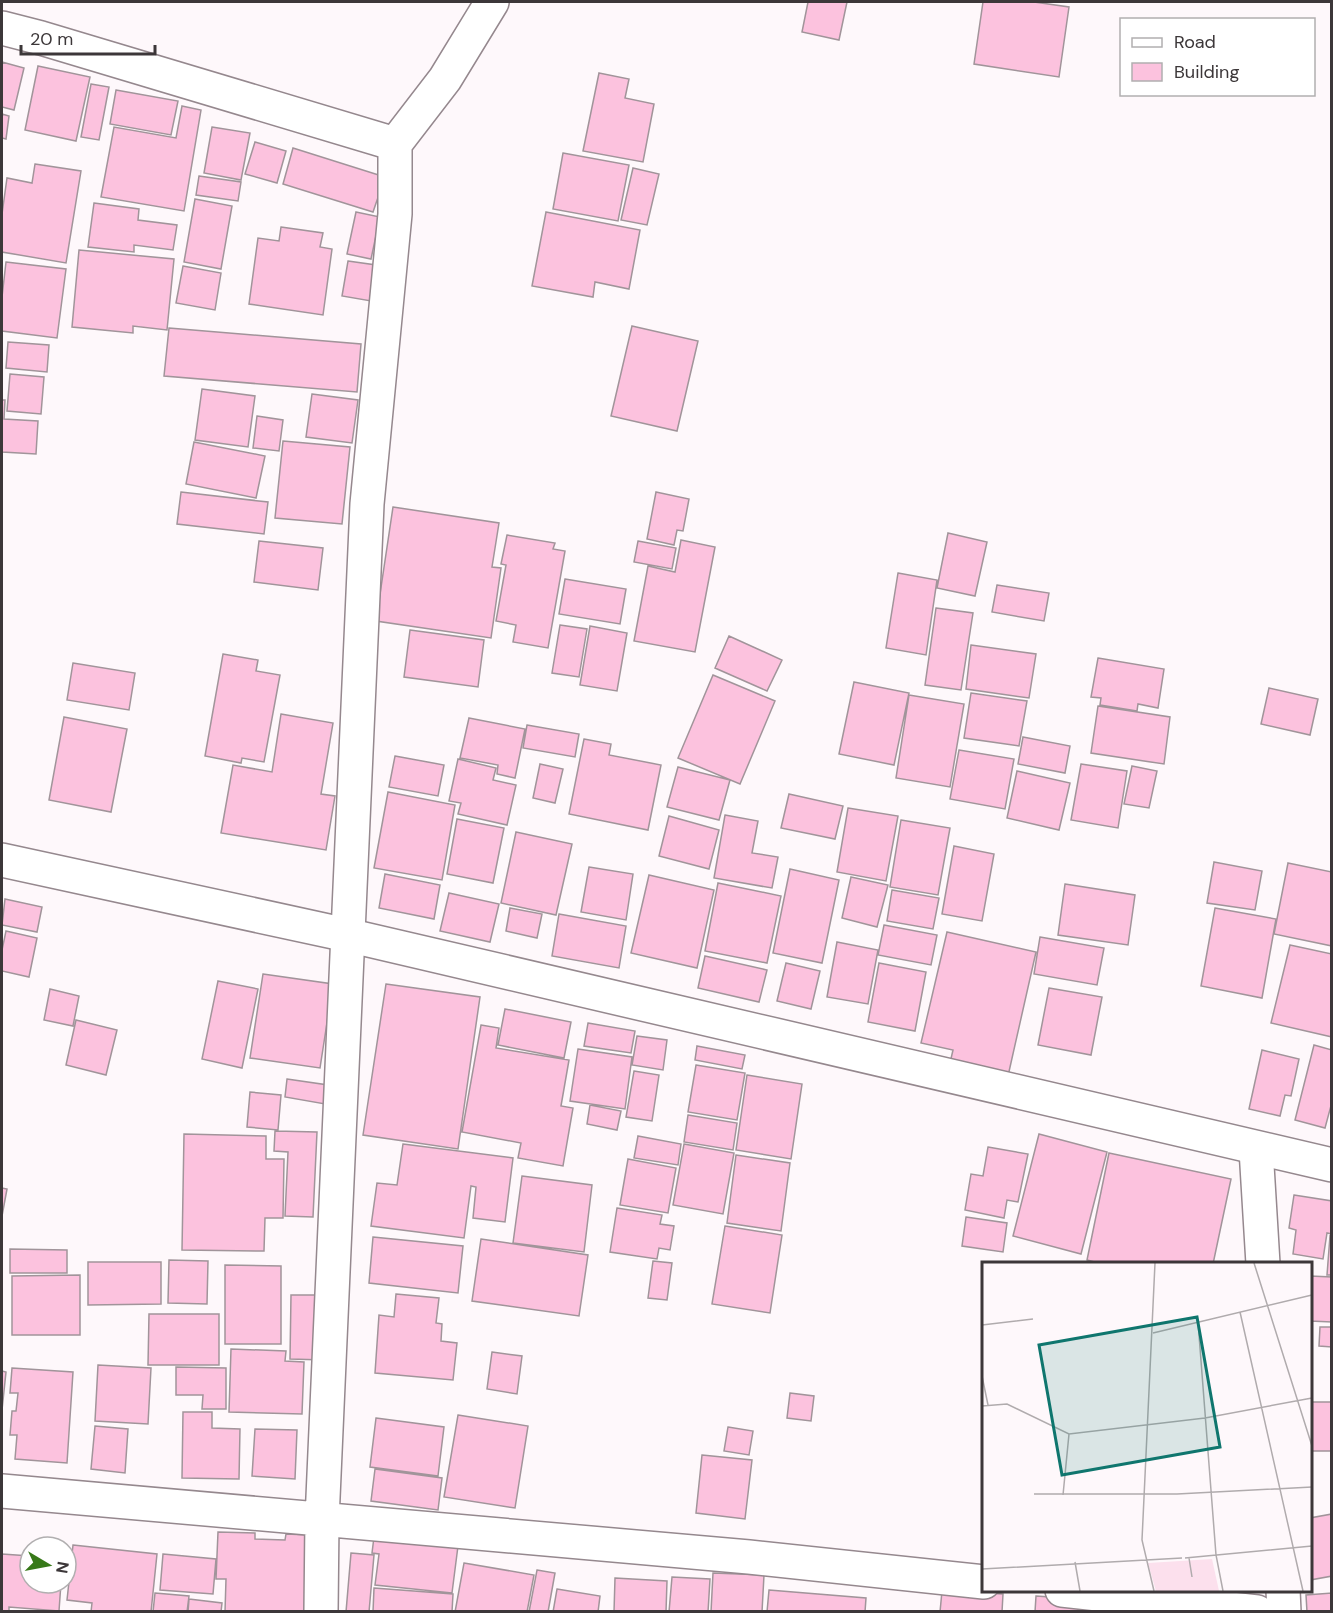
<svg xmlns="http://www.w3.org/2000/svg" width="1333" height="1613" font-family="'DM Sans',sans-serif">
<rect width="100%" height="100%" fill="#fef8fb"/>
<path fill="#fcc2de" stroke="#a1949a" stroke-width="1.5" d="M808,2H847L839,40L802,32Z
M983,2H1034L1069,7L1059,77L974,64Z
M2,62L24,68L14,110L2,107Z
M38,66L90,77L76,141L25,130Z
M599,73L629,79L625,98L654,104L643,162L583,151Z
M91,84L109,87L99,140L81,137Z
M116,90L178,101L171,135L110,124Z
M182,106L201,110L184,211L101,197L114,127L176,138Z
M2,114L9,116L6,139L2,138Z
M212,127L250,133L241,180L204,173Z
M255,142L286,151L277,183L245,174Z
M293,148L385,177L373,212L283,184Z
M563,153L629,165L618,221L553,209Z
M35,164L81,171L66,263L2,252V214L7,178L32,183Z
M633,168L659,174L647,225L621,220Z
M199,176L241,182L238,201L196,195Z
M195,199L232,206L221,269L184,262Z
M94,203L139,209L138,220L177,225L173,250L134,245V252L88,247Z
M356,212L380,217L371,259L347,254Z
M546,212L640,230L629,289L595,282L593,297L532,286Z
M281,227L323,233L320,247L332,249L323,315L249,304L258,238L279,241Z
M79,250L174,259L167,330L133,326V333L72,327Z
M348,261L376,265L371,301L342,296Z
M6,262L66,269L57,338L2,331V297Z
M183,266L221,273L215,310L176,303Z
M632,326L698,341L677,431L611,416Z
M169,328L361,344L357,392L164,376Z
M8,342L49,345L47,372L6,368Z
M10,374L44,377L41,414L7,411Z
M202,389L255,396L248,447L195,440Z
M312,394L358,400L352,443L306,437Z
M2,400H5L4,419L38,421L36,454L2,452Z
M257,416L283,420L279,451L253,448Z
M283,441L350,447L342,524L275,518Z
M194,442L265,456L256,498L186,484Z
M181,492L268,502L264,534L177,524Z
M656,492L689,499L683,531L677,530L674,545L647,539Z
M393,507L499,523L492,567L501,568L491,638L376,621Z
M948,533L987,542L975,596L937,588Z
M507,535L555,543L553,549L565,551L548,648L513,642L516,625L496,621L506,565L501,564Z
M681,540L715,547L695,652L634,641L648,566L675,572Z
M259,541L323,548L318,590L254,582Z
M638,541L676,548L672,569L634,562Z
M898,573L937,580L926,655L886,648Z
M565,579L626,589L620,624L559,614Z
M997,585L1049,593L1044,621L992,612Z
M936,608L973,613L961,690L925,685Z
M560,625L587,629L579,677L552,673Z
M590,626L627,633L617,691L580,685Z
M410,630L484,640L478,687L404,677Z
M729,636L782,660L767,691L715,668Z
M971,645L1036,654L1029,698L966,689Z
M223,654L258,660L256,671L280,675L264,762L242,758L241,763L205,756Z
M1098,658L1164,669L1158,708L1138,704L1137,711L1100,705L1101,698L1091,697Z
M73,663L135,673L129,710L67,700Z
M713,675L775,701L740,784L678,758Z
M854,682L909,693L894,765L839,754Z
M1269,688L1318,699L1310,735L1261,724Z
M971,693L1027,701L1019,746L964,738Z
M909,695L964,704L950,787L896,778Z
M1098,706L1170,717L1164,764L1091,753Z
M281,714L333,723L321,794L335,796L326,850L221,833L233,765L272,772Z
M64,717L127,729L111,812L49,800Z
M469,718L525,729L515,778L497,774L498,765L460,758Z
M527,725L579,734L575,757L523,748Z
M1023,737L1070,746L1065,773L1018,764Z
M584,739L611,744L609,755L661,765L648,830L569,814Z
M959,750L1014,759L1005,809L950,799Z
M395,756L444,765L438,796L389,787Z
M458,759L496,768L493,780L516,785L507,825L458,814L461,803L449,801Z
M540,764L563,769L555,803L533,798Z
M1081,764L1127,771L1118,828L1071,820Z
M1132,766L1157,771L1149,808L1124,804Z
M678,767L730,780L719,820L667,807Z
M1017,771L1070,783L1059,830L1007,818Z
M388,792L455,805L442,880L374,868Z
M789,794L843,806L835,839L781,828Z
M848,808L898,816L886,881L837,872Z
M725,815L758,821L752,853L778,857L772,888L714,878Z
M669,816L719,830L709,869L659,856Z
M457,819L504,828L493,883L447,874Z
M901,820L950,828L938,895L890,887Z
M516,832L572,844L556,915L501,903Z
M954,846L994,854L982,921L942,914Z
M1214,862L1262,871L1255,910L1207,903Z
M1288,863L1332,872V946L1274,934Z
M589,867L633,874L626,920L581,912Z
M790,869L839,880L822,963L773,953Z
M385,874L440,885L434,919L379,908Z
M649,875L714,890L697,968L631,953Z
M851,877L888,885L877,927L842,918Z
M718,883L781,896L767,963L705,951Z
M1065,884L1135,895L1128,945L1058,935Z
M892,890L939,898L933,929L887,921Z
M449,893L499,904L490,942L440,931Z
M5,899L42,907L37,932L2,925Z
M510,908L542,914L537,938L506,931Z
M1215,908L1276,919L1262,998L1201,986Z
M559,914L626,926L619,968L552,956Z
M884,925L937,935L931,965L878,955Z
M6,931L37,938L29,977L2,971V950Z
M947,932L1036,952L1008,1076L950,1063L953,1050L921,1043Z
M1040,937L1104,948L1097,985L1034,974Z
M837,942L878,950L868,1004L827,997Z
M1290,945L1332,954V1037L1271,1023Z
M705,956L767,970L759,1002L698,988Z
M786,963L820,971L811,1009L777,1001Z
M879,963L926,972L915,1031L868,1022Z
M263,974L333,984L320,1068L250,1058Z
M218,981L258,989L242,1068L202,1059Z
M386,984L480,997L458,1149L363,1135Z
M1049,988L1102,997L1091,1055L1038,1045Z
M50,989L79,996L73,1026L44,1020Z
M505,1009L571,1022L564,1058L498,1045Z
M76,1020L117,1030L106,1075L66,1065Z
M588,1023L635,1031L631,1053L584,1046Z
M481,1025L499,1028L496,1048L569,1060L561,1106L573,1108L563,1166L518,1158L521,1143L462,1132Z
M637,1036L667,1040L663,1070L632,1065Z
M1314,1045L1332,1050V1102L1325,1128L1295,1120Z
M697,1046L745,1055L742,1069L695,1060Z
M578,1049L632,1057L625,1109L570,1101Z
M1262,1050L1299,1059L1291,1096L1285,1095L1280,1116L1249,1109Z
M696,1065L745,1073L737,1120L688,1112Z
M634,1071L659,1075L652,1121L626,1117Z
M747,1075L802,1084L791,1159L736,1150Z
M287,1079L328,1085L325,1104L285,1097Z
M250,1092L281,1095L278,1130L247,1127Z
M590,1105L621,1111L617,1130L587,1124Z
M688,1115L737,1123L733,1150L684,1142Z
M275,1131L317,1132L313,1217L285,1216L288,1152L274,1151Z
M184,1134L266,1136V1159H284L283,1218H265L264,1251L182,1250Z
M1039,1134L1107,1152L1081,1254L1013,1236Z
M638,1136L681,1144L678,1165L634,1158Z
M403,1144L513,1158L505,1222L473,1218L476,1187L471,1186L464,1238L371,1226L377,1183L397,1185Z
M684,1144L734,1153L723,1214L673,1205Z
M988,1147L1028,1154L1018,1202L1007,1200L1004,1218L965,1210L971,1174L983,1176Z
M1109,1153L1231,1179L1213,1264H1102L1087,1260Z
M736,1155L790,1163L781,1231L727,1223Z
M628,1159L676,1168L668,1213L620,1205Z
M522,1176L592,1185L584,1252L513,1243Z
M2,1188L7,1189L2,1216Z
M1294,1195L1332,1201V1234L1327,1233L1323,1259L1293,1254L1296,1230L1289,1228Z
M617,1208L662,1215L660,1224L674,1226L670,1250L659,1248L657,1259L610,1252Z
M966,1217L1007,1223L1003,1252L962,1246Z
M725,1226L782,1235L770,1313L712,1304Z
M1330,1236L1332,1237V1275H1327Z
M373,1237L463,1246L458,1293L369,1283Z
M481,1239L588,1255L579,1316L472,1301Z
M10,1249L67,1250V1273H10Z
M169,1260L208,1261L207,1304L168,1303Z
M653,1261L672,1263L667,1300L648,1298Z
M88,1262H161V1304L88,1305Z
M225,1265L281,1266V1344H225Z
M80,1275V1335H12V1276Z
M1310,1276L1332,1277V1322L1310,1321Z
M396,1294L439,1298L436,1323L442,1324L441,1341L457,1343L453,1380L375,1373L379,1315L394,1317Z
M291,1295H325L324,1360L290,1359Z
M149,1314H219V1365H148Z
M1320,1327H1332V1347L1319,1346Z
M231,1349L286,1351L285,1361L304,1362L302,1414L229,1412Z
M492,1352L522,1356L517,1394L487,1389Z
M98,1365L151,1368L148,1424L95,1421Z
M176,1367L226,1368V1409H202L203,1395H176Z
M12,1368L73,1372L67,1463L15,1459L17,1435H10L12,1411H16L18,1393H10Z
M2,1371L6,1372L2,1410Z
M790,1393L814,1396L811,1421L787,1418Z
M1310,1402H1332V1451H1310Z
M183,1412H212V1428L240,1429L239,1479L182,1478Z
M458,1415L528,1426L515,1508L444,1497Z
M376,1418L444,1427L438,1476L370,1467Z
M95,1426L128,1429L125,1473L91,1469Z
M728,1427L753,1431L749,1455L724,1451Z
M255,1429L297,1430L295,1479L252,1476Z
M702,1455L752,1460L745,1519L696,1513Z
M375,1469L442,1478L438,1510L371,1501Z
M1332,1514V1576L1310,1580V1518Z
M218,1532L255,1533V1539L285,1540L286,1534L309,1535L308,1612H225L226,1579H216Z
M374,1537L458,1546L452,1593L375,1585L379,1554L372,1553Z
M73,1545L157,1554L151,1612H91L92,1603L67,1600Z
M351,1553L374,1555L369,1612H346Z
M2,1554L30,1556V1583H61L59,1611L9,1607V1612H2Z
M163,1554L216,1559L213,1594L160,1590Z
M464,1563L534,1575L527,1612H455Z
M537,1570L555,1573L548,1612H529Z
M713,1573L764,1575L762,1612H711Z
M672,1577L710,1579L708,1612H669Z
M615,1578L667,1581L666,1612H614Z
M374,1588L453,1594L452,1612H373Z
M557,1589L600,1596L598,1612H553Z
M769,1590L866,1598L865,1612H767Z
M942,1591L1003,1594L1002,1612H940Z
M155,1593L189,1596L187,1612H153Z
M1332,1593V1612H1307L1306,1595Z
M1036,1596L1079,1599L1078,1612H1035Z
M189,1599L222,1603L221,1612H188Z"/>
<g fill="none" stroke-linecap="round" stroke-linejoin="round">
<g stroke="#95888e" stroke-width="36">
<path id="minor" d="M2,28L41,38L395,144
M1256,1149L1263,1264
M2,1491L749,1557L984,1582
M1062,1590L1257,1612
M1283,1590L1284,1612
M321,1612L322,1520L367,504L395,214V144L445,79L492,2"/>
</g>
<g stroke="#95888e" stroke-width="36">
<path id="tertiary" d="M2,860L347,935L1332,1165"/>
</g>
<use href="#minor" stroke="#fff" stroke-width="33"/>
<use href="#tertiary" stroke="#fff" stroke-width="33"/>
</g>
<g transform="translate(982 1262)">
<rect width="330" height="330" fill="#fef8fb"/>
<path d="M230,297L237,329H174L166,301Z" fill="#fce0ed"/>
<path fill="none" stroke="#b0abad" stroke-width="1.5" d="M272,1L330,184M258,50L321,329M216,60L234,293L241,329M0,63L51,57M171,71L330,33M0,114L6,143M0,144L25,142L87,172L223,156L330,136M52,232H195L330,225M81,233L87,172M203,296L330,284M207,296L210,315M93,300L98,329M0,307L200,296M172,329L160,278L173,1"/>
<path fill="#0f766e" fill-opacity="0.15" stroke="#0f766e" stroke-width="3" d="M215,55L238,185L80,213L57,83Z"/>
<rect width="330" height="330" fill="none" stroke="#3c3739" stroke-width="3"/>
</g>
<rect width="1333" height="1613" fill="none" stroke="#3c3739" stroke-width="6"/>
<rect x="1120" y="18" width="195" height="78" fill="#ffffff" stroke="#b1afb0" stroke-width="1.5"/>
<rect x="1132" y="38" width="30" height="9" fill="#ffffff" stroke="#b1afb0" stroke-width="1.5"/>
<text x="1174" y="48" font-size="18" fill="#3c3739">Road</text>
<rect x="1132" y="63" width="30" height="18" fill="#fcc2de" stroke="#b1afb0" stroke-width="1.5"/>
<text x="1174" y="78" font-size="18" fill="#3c3739">Building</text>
<g transform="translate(48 1565) rotate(100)"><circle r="28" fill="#ffffff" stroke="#b1afb0" stroke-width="1.5"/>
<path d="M0-4.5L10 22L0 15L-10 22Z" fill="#377919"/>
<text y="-9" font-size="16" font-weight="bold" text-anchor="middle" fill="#3c3739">N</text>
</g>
<path d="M21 45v9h134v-9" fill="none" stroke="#3c3739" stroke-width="3"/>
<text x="30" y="45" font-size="18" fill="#3c3739" stroke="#ffffff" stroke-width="4.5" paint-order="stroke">20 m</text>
</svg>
